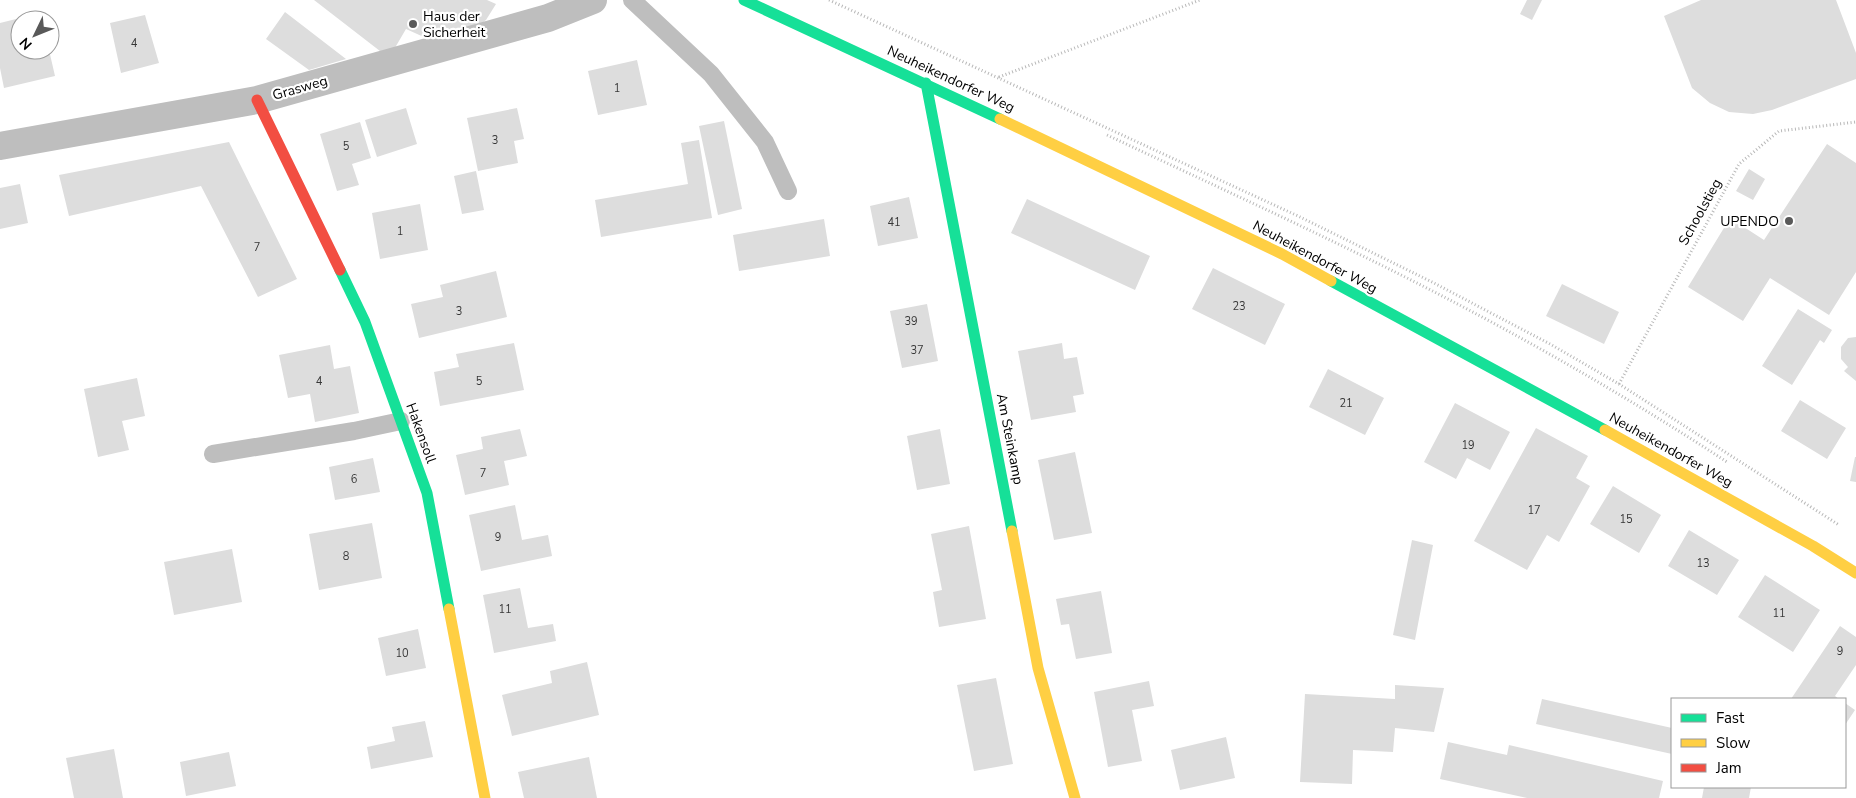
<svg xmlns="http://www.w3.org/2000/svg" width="1856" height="798" font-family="'Nunito Sans',sans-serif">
<rect width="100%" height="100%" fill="#fff"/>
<path fill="#ddd" d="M314,0H487L496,4L486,20L475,30L426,38L406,29L389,58Z
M1527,0H1542L1532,20L1520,14Z
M1701,0H1836L1856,53V79L1772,110L1753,114L1729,112L1710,103L1692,88L1664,16Z
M285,12L346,59L309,70L266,39Z
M40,13L42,20H20V50H49L55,76L4,88L0,68V23Z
M145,15L159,63L121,73L110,23Z
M637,60L647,105L598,115L588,71Z
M406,108L417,144L377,157L365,120Z
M517,108L524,139L514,141L518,163L478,171L467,118Z
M724,121L742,209L718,215L699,126Z
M360,122L371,158L352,164L359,185L337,191L320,134Z
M699,140L712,218L601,237L595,200L688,184L681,143Z
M229,142L297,279L258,297L201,186L69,216L59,175Z
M1827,144L1856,163V272L1829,315L1770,278L1743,321L1688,287L1730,218L1764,240Z
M1749,169L1765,179L1753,200L1736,191Z
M476,171L484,210L462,214L454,176Z
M20,184L28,223L0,229V188Z
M909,197L918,238L878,246L870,206Z
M1027,199L1150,256L1135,290L1011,233Z
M420,204L428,250L380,259L372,213Z
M824,219L830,256L739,271L733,235Z
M1213,268L1285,304L1265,345L1192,309Z
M496,271L507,317L419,338L411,304L443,297L440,285Z
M1562,284L1619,312L1604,344L1546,316Z
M927,304L938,361L902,368L890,311Z
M1798,309L1832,330L1824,343L1820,340L1792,385L1762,366Z
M1856,337V381L1844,371L1848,367L1841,359V347L1848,338Z
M514,343L524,390L440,406L434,372L459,367L456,354Z
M1062,343L1064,359L1077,357L1084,394L1073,396L1076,412L1031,420L1018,351Z
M330,345L334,369L350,366L359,413L315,422L310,394L288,398L279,355Z
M1328,369L1384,398L1365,435L1309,407Z
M137,378L145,416L122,421L129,450L98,457L84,389Z
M1800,400L1846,428L1827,459L1781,431Z
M1455,403L1510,432L1490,470L1467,458L1456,479L1424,462Z
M1536,428L1588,456L1576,478L1590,486L1559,542L1547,535L1527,570L1474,541Z
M520,429L527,456L504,461L509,485L465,495L456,455L483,449L481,437Z
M940,429L950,484L917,490L907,436Z
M1075,452L1092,533L1054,540L1038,460Z
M1855,457H1856V482L1850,481Z
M373,458L380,492L335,500L329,467Z
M1613,486L1661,515L1639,553L1590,524Z
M515,505L522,540L548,535L552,556L481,571L469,515Z
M372,523L382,578L319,590L309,534Z
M969,526L986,619L939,627L933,592L942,590L931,534Z
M1689,530L1739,560L1717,595L1668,566Z
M1412,540L1433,545L1415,640L1393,635Z
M232,549L242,602L174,615L164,562Z
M1765,575L1820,610L1793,652L1738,617Z
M520,588L528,628L553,624L556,641L494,653L483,595Z
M1101,591L1112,653L1076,659L1069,624L1061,625L1056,599Z
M1840,626L1856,637V665L1835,696L1839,699H1791Z
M418,629L426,668L386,676L378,638Z
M587,662L599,715L512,736L502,695L552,683L550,671Z
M996,678L1013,764L974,771L957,685Z
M1149,681L1154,706L1132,710L1142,761L1108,767L1094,692Z
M1395,685L1444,688L1434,732L1395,728L1393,752L1353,750L1352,784L1300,782L1305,694L1395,699Z
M1542,699L1672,728V754L1536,724Z
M1845,703L1855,710L1845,725Z
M425,721L433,757L371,769L367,747L395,741L392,727Z
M1226,737L1235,778L1180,790L1171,750Z
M1448,742L1507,755L1509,745L1663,781L1659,798H1527L1440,779Z
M114,749L123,798H74L66,758Z
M229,752L236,786L186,796L180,762Z
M589,757L597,798H524L518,772Z
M1704,787H1751L1749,798H1702Z"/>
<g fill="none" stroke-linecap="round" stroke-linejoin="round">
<path stroke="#b8b8b8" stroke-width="3" stroke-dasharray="1 2.5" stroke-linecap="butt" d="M829,0L1298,216L1432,282L1550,344L1619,384L1839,525
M999,77L1200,0
M1107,135C1228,192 1350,247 1467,309C1556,356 1643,407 1727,462
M1619,384L1739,164L1779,131L1856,122"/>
<path stroke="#bebebe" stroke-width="18" d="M632,0L711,74L765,142L788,191
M213,454L354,431L401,421"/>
<path stroke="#bebebe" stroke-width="28" d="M0,146L257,100L548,18L593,0"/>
<path stroke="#16e098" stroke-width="11" d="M744,0L1000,119
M926,83L1012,531
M340,270L365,322L427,493L449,609
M1331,281L1605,430"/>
<path stroke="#ffcf43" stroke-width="11" d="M1000,119L1282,254L1331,281
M1605,430L1813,546L1856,573
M1012,531L1038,668L1075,798
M449,609L485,798"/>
<path stroke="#f24e42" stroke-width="11" d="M257,100L340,270"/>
</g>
<g fill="#595959" stroke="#fff" stroke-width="2">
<circle cx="413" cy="24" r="5"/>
<circle cx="1789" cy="221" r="5"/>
</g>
<g text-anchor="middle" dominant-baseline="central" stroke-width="4.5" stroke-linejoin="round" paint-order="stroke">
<g font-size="11" fill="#373737">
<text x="134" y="43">4</text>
<text x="617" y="88">1</text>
<text x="495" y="140">3</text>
<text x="346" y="146">5</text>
<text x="894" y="222">41</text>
<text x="400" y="231">1</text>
<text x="257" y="247">7</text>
<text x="1239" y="306">23</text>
<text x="459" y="311">3</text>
<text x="911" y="321">39</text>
<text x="917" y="350">37</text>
<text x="319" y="381">4</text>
<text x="479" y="381">5</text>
<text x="1346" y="403">21</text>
<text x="1468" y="445">19</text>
<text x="483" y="473">7</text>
<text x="354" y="479">6</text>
<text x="1534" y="510">17</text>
<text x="1626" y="519">15</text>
<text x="498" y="537">9</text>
<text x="346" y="556">8</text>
<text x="1703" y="563">13</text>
<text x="505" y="609">11</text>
<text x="1779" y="613">11</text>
<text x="1840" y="651">9</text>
<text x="402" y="653">10</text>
</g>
<g font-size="14" fill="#000" stroke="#fff" text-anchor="start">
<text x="423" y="16">Haus der<tspan x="423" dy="16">Sicherheit</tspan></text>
<text x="1779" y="221" text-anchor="end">UPENDO</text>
</g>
<g font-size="14" fill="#000" stroke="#fff">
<text transform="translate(951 79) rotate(25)">Neuheikendorfer Weg</text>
<text transform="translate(300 88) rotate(-16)">Grasweg</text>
<text transform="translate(1700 212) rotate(-61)">Schoolstieg</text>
<text transform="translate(1315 257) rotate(28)">Neuheikendorfer Weg</text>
<text transform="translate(421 433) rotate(70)">Hakensoll</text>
<text transform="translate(1010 439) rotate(79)">Am Steinkamp</text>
<text transform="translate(1671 450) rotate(29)">Neuheikendorfer Weg</text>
</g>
</g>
<rect x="1671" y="698" width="175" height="90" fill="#ffffff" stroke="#999999"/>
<rect x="1681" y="714" width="25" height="8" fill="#16e098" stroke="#999999"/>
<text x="1716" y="723" font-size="15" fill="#000000">Fast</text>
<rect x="1681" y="739" width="25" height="8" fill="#ffcf43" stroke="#999999"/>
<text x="1716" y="748" font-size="15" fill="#000000">Slow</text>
<rect x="1681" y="764" width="25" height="8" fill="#f24e42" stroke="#999999"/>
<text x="1716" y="773" font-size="15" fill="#000000">Jam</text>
<g transform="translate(35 35) rotate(227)"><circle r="24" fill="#ffffff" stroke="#999999"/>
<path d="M0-4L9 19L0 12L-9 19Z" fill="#595959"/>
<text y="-8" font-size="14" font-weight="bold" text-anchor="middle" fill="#000000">N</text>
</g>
</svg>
